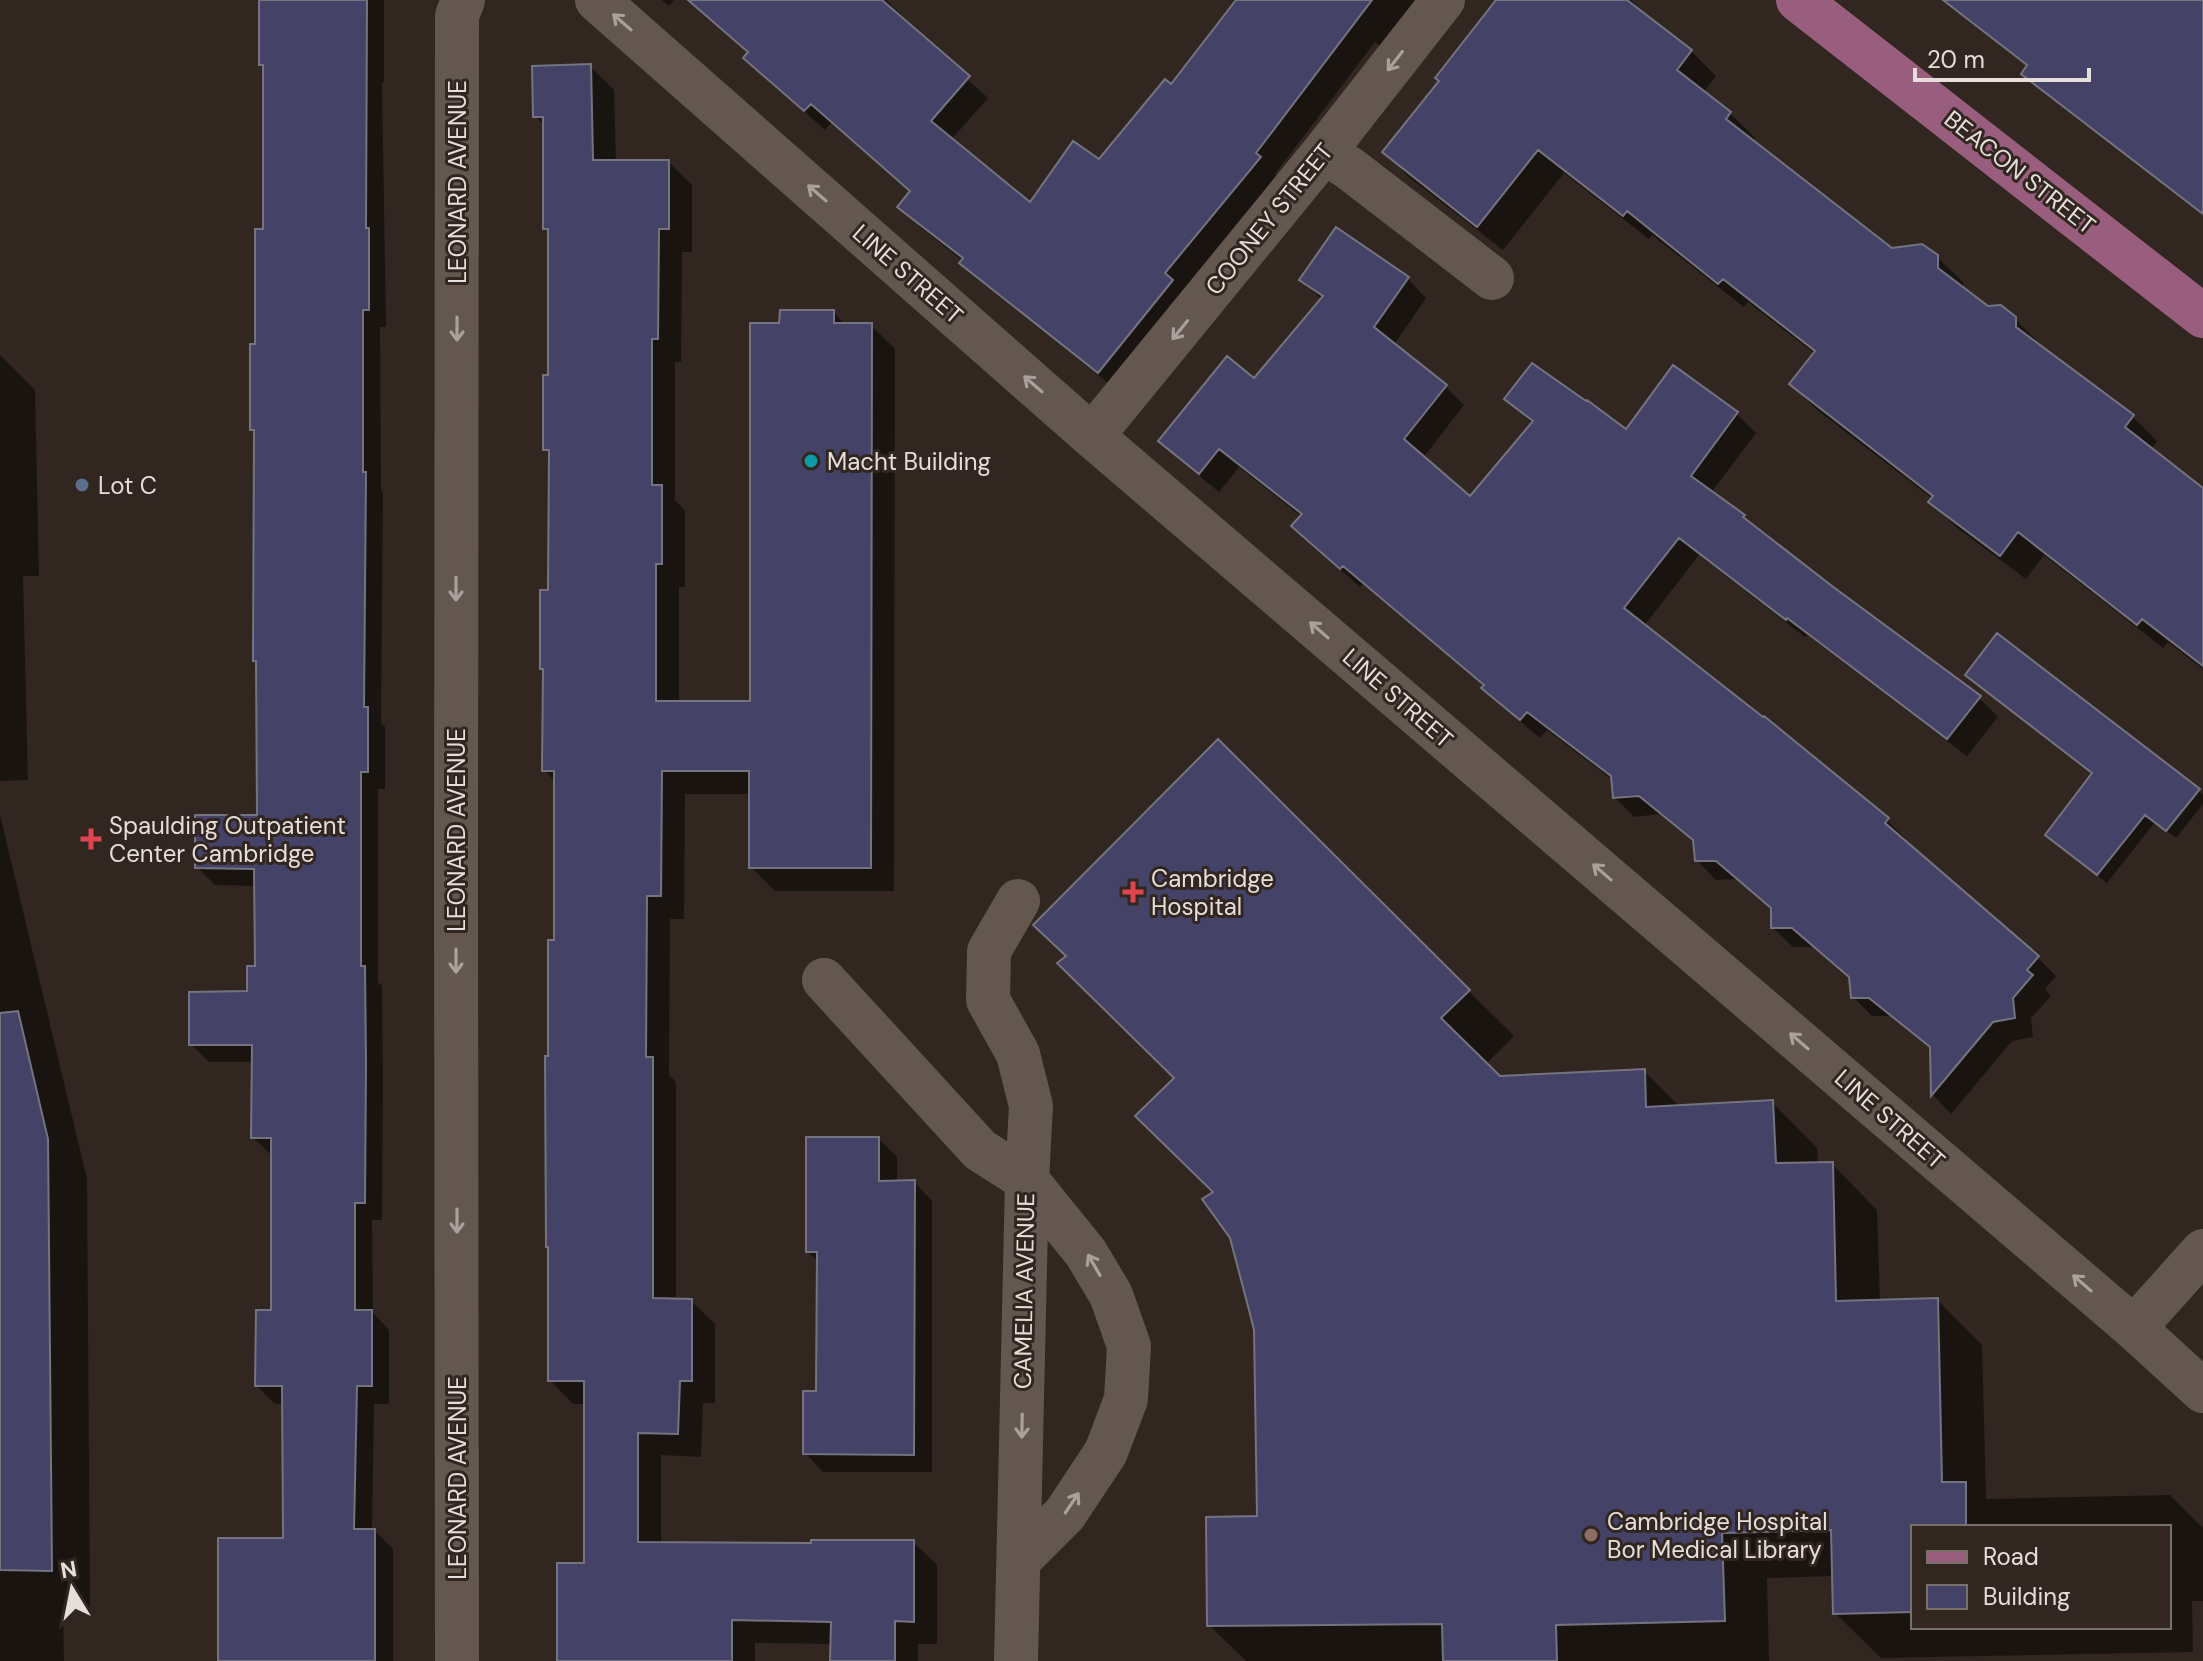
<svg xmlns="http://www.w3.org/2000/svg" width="2203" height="1661" font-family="'DM Sans',sans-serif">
<rect width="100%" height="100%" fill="#312620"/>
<path fill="#0007" fill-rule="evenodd" d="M261,0H384V83H382L386,327H380L381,489L383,492L381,723L385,727V789H378V982L382,986L383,1082L382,1220H372L373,1313L389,1330V1404H374L372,1531H375L393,1549V1661H220L285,1540L284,1404H275L257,1386L273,1312L271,1155L253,1137L254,1062H209L191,1044L249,993L257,968V886L215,885L197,867L259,817L258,664L255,660L256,433L252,429L265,231V68L261,64Z
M662,0H674L669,6Z
M688,0H886L915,28L913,30L988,98L951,140L1030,205L1099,161L1172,87L1238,0H1420L1383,48L1375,42L1275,174L1279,178L1118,391L981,282L962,263L963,261L920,227L900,207L912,192L832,122L825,130L766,77L750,54Z
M1499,0H1631L1659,27L1691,51L1716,76L1703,93L1730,113L1755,138L1752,142L1891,250L1937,257L1963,282V289L1987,308L2014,318L2040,344V347L2132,416L2157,441L2151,450L2203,490V669L2168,642L2163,648L2044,555L2026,579L1956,527L1931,502L1933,499L1816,409L1791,384L1815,354L1748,302L1744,307L1652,235L1649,239L1564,173L1503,250L1409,177L1384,152L1441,81Z
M1942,0H2203V208L2200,212L2034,84L2023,73L2028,67Z
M590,66L614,90L616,162H669L692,185V252H682L681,362H675V500L685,511V587H679V703H752L781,325L833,312L846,325H871L895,349L894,891H775L751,867V794H685L684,919H670L669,1075L676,1082V1300L691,1301L715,1324V1403H703L701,1457L661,1455V1544L813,1545L913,1542L937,1565V1644H918V1661H832L833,1644L755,1643V1661H559L586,1565V1404H573L550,1380V1058L556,942V782L544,770L550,592L551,455L545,449L550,377V232L545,228V126L535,116Z
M1408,279L1426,298L1394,345L1445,386L1464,405L1423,458L1470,499L1533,424L1507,399L1626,432L1674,368L1737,414L1756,433L1711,493L1743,516L1759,532L1979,698L1998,717L1967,756L1807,635L1805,637L1699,555L1644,626L1887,820L1906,839L1904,841L2037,957L2056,976L2045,989L2051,996L2031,1018L2033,1037L2012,1041L1951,1114L1933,1095L1932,1050L1890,1016H1872L1853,997L1852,980L1813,947H1793L1773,928V910L1737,879L1716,880L1697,860L1695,843L1660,814L1634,817L1615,798L1614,781L1547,730L1540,738L1503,707L1485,687L1363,584L1360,587L1313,545L1302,517L1239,467L1219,492L1179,459L1160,440L1254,381L1322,300L1302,280Z
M0,355L35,390L39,576H23L28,780L0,781Z
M1967,675L2198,790L2203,795V804L2176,838L2155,822L2107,883L2056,843L2094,774Z
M1218,742L1514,1036L1485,1065L1499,1078L1644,1071L1680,1107L1772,1102L1817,1148L1818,1164H1832L1877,1210L1880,1302L1937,1300L1982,1345L1986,1499L2170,1495L2203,1528V1601H2192L2193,1652L1881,1658L1835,1613L1834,1576L1767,1578L1769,1661H1246L1209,1625L1259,1518L1256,1330L1232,1237L1177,1078L1068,957ZM1913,1527H2169V1627H1913Z
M0,815L87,1179L90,1609H63L64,1661H0Z
M879,1139L897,1157V1183L914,1182L932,1201V1472H823L805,1453L818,1393V1262L808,1251Z"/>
<path fill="#444267" stroke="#747481" stroke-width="2" d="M259,0H367L366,228H369V310H363V472H366L364,707H368V772H361V966H365L366,1062L365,1203H355V1310H372V1386H357L354,1529H375V1661H218V1538H283L282,1386H255L256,1310H271V1138H251L252,1045H189V992L247,991V966H255L254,869L195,868V815H257L256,661H253L254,430H250V344H255V229H263V65H259Z
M688,0H882L970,76L931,121L1030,202L1073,141L1099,159L1165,79L1171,84L1236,0H1372L1256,153L1261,157L1165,273L1173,280L1098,373L959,263L963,258L897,207L910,191L811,104L804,111L743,58L748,52Z
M1496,0H1627L1692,50L1677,70L1731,112L1726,119L1892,248L1922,244L1938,255V268L1988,306L2001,305L2016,317V327L2134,415L2125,427L2203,488V666L2142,619L2137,625L2018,532L2000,556L1928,502L1933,496L1789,384L1815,351L1723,279L1718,284L1627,211L1623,216L1538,150L1477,227L1382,152L1439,81L1435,78Z
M1943,0H2203V214L2021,74L2027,65Z
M591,64L593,160H669V229H659L658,339H652V485H662V564H656V701H750V323H779L780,310H834V323H872L871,868H749V771H662L661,896H647L646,1057H653V1298L692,1299V1381H680L678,1434L638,1433V1542L811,1543V1540H914V1622L895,1621V1661H830L831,1622L732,1620V1661H557V1563H584V1381H548V1247H546L545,1056H548V940H554V771H542L543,669H540V590H548L549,450H543V375H548V229H543V117H533L532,66Z
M1336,227L1409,277L1374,327L1447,385L1404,439L1470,496L1533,421L1504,399L1532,363L1586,401L1587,400L1626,429L1673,365L1738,412L1691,476L1745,515L1743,517L1832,586L1981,696L1947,739L1787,618L1786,620L1679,538L1624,608L1763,717L1764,716L1889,818L1885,823L2039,956L2027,970L2033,975L2013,998L2015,1018L1993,1022L1931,1096L1930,1047L1869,998H1851L1849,977L1792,928H1771V908L1716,861H1695L1693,840L1639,796L1613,798L1611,776L1527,712L1520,720L1481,688L1484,685L1343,566L1340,569L1291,526L1302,514L1219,449L1199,474L1158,441L1227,356L1254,378L1323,296L1299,280Z
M1997,633L2200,789L2166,831L2145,815L2097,875L2045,835L2092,773L1965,675Z
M1218,739L1470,990L1441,1018L1500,1076L1645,1069L1646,1107L1773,1100L1776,1163L1833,1162L1836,1301L1938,1298L1942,1482H1966V1527H1913V1612L1833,1614L1831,1530L1722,1533L1725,1621L1556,1625L1557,1661H1443L1442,1624L1207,1626L1206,1517L1257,1516L1254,1330L1249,1310L1230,1238L1202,1199L1213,1192L1135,1116L1174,1078L1057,963L1066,956L1033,925Z
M18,1011L48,1139L52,1571L0,1570V1013Z
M806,1137H879V1181L915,1180L914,1455L803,1454V1391H816L817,1252H806Z"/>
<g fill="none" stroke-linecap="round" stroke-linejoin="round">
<path stroke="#645750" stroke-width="44" d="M597,0L1092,436L2134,1328L2203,1391
M1324,152L1349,168L1492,278
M1092,436L1324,152L1443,0
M824,980L980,1150L1027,1180L1086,1253L1111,1295L1129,1346L1126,1399L1106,1452L1065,1514L1019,1560
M2134,1328L2203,1251
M457,1661L456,882L457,16L463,0
M1016,1661L1027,1180L1031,1106L1018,1054L988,1000L989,951L1018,901"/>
<path stroke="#995d7d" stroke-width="44" d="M1798,0L2203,316"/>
</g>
<defs><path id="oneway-shaft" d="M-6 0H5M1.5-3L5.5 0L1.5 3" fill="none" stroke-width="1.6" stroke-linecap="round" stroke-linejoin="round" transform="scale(2)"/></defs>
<g stroke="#aba19c">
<use href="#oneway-shaft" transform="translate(622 22) rotate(-139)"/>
<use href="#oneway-shaft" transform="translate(1395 61) rotate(128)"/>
<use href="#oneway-shaft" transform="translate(817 193) rotate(-139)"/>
<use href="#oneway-shaft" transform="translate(457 329) rotate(90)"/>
<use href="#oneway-shaft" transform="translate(1180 330) rotate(129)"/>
<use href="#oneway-shaft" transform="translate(1033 384) rotate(-139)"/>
<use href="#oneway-shaft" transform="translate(456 589) rotate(90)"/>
<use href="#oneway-shaft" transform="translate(1319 630) rotate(-139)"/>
<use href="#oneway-shaft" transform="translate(1602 872) rotate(-139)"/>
<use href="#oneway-shaft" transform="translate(456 961) rotate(90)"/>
<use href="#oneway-shaft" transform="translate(1799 1041) rotate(-139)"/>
<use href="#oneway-shaft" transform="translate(457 1221) rotate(90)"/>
<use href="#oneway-shaft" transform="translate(1094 1265) rotate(-120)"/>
<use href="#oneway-shaft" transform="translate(2082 1283) rotate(-139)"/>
<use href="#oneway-shaft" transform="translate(1022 1426) rotate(91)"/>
<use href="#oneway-shaft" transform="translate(1072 1503) rotate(-56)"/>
</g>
<circle fill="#0f9aa8" stroke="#312620" stroke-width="3" cx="811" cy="461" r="8"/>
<circle fill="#5c6f8a" stroke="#312620" stroke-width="3" cx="82" cy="485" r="8"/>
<g fill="#e0444e" stroke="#312620" stroke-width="3">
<path d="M87 827h8v8h8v8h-8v8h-8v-8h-8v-8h8z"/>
<path d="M1129 880h8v8h8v8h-8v8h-8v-8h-8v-8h8z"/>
</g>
<circle fill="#8d6e63" stroke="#312620" stroke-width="3" cx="1591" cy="1535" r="8"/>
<g text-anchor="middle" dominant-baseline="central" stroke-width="6" stroke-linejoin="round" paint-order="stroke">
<g font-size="24" fill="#e5deda" stroke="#312620">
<text transform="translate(2020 172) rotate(38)">BEACON STREET</text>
<text transform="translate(457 182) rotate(-90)">LEONARD AVENUE</text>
<text transform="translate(1269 219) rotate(-51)">COONEY STREET</text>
<text transform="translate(908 274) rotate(41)">LINE STREET</text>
<text transform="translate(1398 698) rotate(41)">LINE STREET</text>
<text transform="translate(456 830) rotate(-90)">LEONARD AVENUE</text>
<text transform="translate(1890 1119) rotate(41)">LINE STREET</text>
<text transform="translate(1024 1291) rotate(-89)">CAMELIA AVENUE</text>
<text transform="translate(457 1478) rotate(-90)">LEONARD AVENUE</text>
</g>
<g font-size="24" fill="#e5deda" stroke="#312620" text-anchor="start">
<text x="827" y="461">Macht Building</text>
<text x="98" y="485">Lot C</text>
<text x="109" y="825">Spaulding Outpatient<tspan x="109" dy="28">Center Cambridge</tspan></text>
<text x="1151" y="878">Cambridge<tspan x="1151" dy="28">Hospital</tspan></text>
<text x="1607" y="1521">Cambridge Hospital<tspan x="1607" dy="28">Bor Medical Library</tspan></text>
</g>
</g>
<rect x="1911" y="1525" width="260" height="104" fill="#312620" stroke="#79706a" stroke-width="2"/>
<rect x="1927" y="1551" width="40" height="12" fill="#995d7d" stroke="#79706a" stroke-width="2"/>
<text x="1983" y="1565" font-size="24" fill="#e5deda">Road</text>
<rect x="1927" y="1585" width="40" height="24" fill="#444267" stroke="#79706a" stroke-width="2"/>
<text x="1983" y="1605" font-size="24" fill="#e5deda">Building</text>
<g transform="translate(72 1589) rotate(350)" stroke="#312620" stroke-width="6" paint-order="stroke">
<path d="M0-6L14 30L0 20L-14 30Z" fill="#e5deda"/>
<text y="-12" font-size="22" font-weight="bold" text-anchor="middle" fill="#e5deda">N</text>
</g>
<path d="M1915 68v12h174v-12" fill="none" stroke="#e5deda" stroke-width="4"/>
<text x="1927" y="68" font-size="24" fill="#e5deda" stroke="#312620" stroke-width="6" paint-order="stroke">20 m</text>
</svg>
